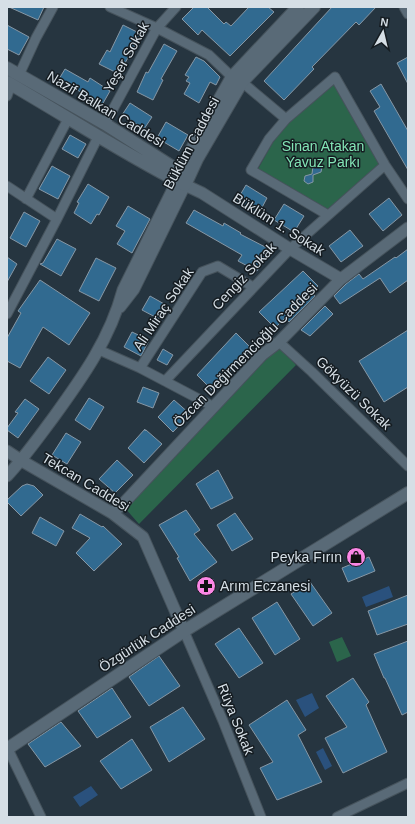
<svg xmlns="http://www.w3.org/2000/svg" width="415" height="824" font-family="Helvetica,sans-serif">
<rect width="100%" height="100%" fill="#263540"/>
<path fill="#2b654b" d="M334,84L381,163L327,210L258,169L273,142L287,124Z
M279,346L296,365L139,524L124,507Z
M342,637L351,656L337,662L329,642Z"/>
<path fill="#2a517d" d="M389,586L393,597L366,607L362,597Z
M312,693L319,708L305,717L296,700Z
M323,748L332,766L325,770L316,752Z
M91,786L98,795L80,807L73,797Z"/>
<path fill="#316a90" stroke="#8697a5" d="M9,7H44L38,20Z
M194,7H207L224,24L226,22L231,26L249,7H268L274,12L230,56L202,30L198,35L182,19Z
M332,7H376L359,25L356,22L312,67L314,69L284,100L264,81Z
M7,25L29,37L19,55L7,49Z
M123,25L141,34L119,74L99,64L107,50L110,52Z
M164,44L177,51L161,79L163,80L153,100L137,92L146,72L148,73Z
M196,57L204,61L220,77L216,85L210,82L199,103L184,94L190,83L186,81L189,77L185,75Z
M408,57V84L397,63Z
M65,69L88,82L90,78L110,91L102,105L59,79Z
M381,84L408,131V170L374,111L380,107L370,91Z
M130,103L152,117L144,129L122,115Z
M166,122L188,135L179,151L157,138Z
M70,135L86,144L78,158L62,149Z
M318,164L322,167L321,172L313,175V182L308,184L304,181L305,176L312,174L313,166Z
M52,166L70,176L58,199L39,189Z
M88,184L109,197L99,215L97,214L91,224L74,213L79,203L77,202Z
M246,185L267,198L258,215L236,202Z
M389,198L402,215L383,231L369,214Z
M284,204L304,216L294,232L274,220Z
M128,206L150,219L132,253L117,244L125,231L116,226Z
M194,210L223,226L224,223L241,233L240,234L269,249L257,271L238,261L242,255L186,223Z
M24,212L40,221L26,247L10,238Z
M350,230L363,246L341,262L329,246Z
M57,239L76,249L61,276L40,264L43,263Z
M408,249V280L390,293L380,278L340,304L334,296L346,284L359,274L363,279L395,257L396,258Z
M7,257L17,264L7,282Z
M96,258L116,268L99,301L79,291Z
M303,271L318,286L312,292L315,296L289,322L285,318L275,328L259,312Z
M40,280L90,313L69,345L43,327L20,368L7,361V338L21,313L18,311Z
M150,296L166,305L159,319L142,310Z
M325,306L333,314L310,336L301,330Z
M408,330V387L384,402L359,361Z
M132,332L149,340L141,356L124,347Z
M236,333L252,349L212,390L197,375Z
M163,349L173,355L167,365L157,360Z
M48,357L66,370L49,394L30,381Z
M143,387L159,393L153,408L137,402Z
M89,398L104,407L90,430L75,420Z
M25,399L39,409L18,438L7,430V428L18,413L15,412Z
M174,400L190,414L173,432L158,417Z
M145,429V431L146,430L162,444L144,463L128,448Z
M66,433L81,442L67,464L52,455Z
M117,460L133,475L115,493L99,479Z
M218,470L233,498L211,509L196,484Z
M27,484L34,486L43,495L21,516L7,502V500L22,486Z
M186,510L200,530L194,534L217,562L190,581L177,558L179,557L159,525Z
M235,513L253,539L232,551L217,525Z
M80,514L102,527L103,526L122,544L94,571L76,553L90,538L72,528Z
M40,517L64,531L56,546L32,533Z
M369,557L375,571L348,582L342,568Z
M310,582L332,613L313,626L291,594Z
M408,595V624L377,635L368,611Z
M277,602L300,639L275,655L252,618Z
M239,628L263,663L239,678L215,644Z
M408,641V712L402,715L385,678H384L374,654Z
M159,656L180,686L149,706L129,677Z
M353,678L369,702L366,705L387,752L343,773L325,738L347,727L326,696Z
M112,688L131,717L97,738L78,711Z
M287,700L306,730L298,735L322,782L277,800L260,768L273,762L249,725Z
M183,707L205,739L169,762L150,727Z
M61,722L81,746L45,767L28,744Z
M132,739L152,770L121,789L100,761Z"/>
<g fill="none" stroke-linecap="round" stroke-linejoin="round">
<g stroke="#46535c" stroke-width="11">
<path id="minor" d="M110,7L157,28L209,55L232,77
M404,7L408,14
M19,75L36,38L53,7
M242,82L286,119L269,139L251,170L328,215
M7,96L11,85
M286,119L335,77L385,165L408,199
M105,124L157,28L176,7
M7,186L57,219
M26,199L68,119
M7,314L57,219L98,137
M279,342L312,372L408,466
M99,350L140,368L214,407
M140,368L202,272L218,266L253,287
M165,381L290,249L385,165
M184,631L223,721L261,817
M7,747L41,817
M337,817L408,783"/>
</g>
<g stroke="#46535c" stroke-width="13">
<path id="tertiary" d="M120,307L134,289L185,185L202,193L290,249L341,279
M7,451L22,461L112,513L143,537L184,631
M7,476C24,458 38,438 53,418C82,378 110,339 123,290L177,181
M112,513L122,505L262,355L279,342L341,279L408,228"/>
</g>
<g stroke="#46535c" stroke-width="14">
<path id="secondary" d="M7,68L105,124L171,166L188,175
M7,82C66,116 124,154 185,185L197,159L242,82L314,7
M177,181L189,154L232,77L298,7
M7,749L184,631L408,493"/>
</g>
<use href="#minor" stroke="#596a77" stroke-width="9"/>
<use href="#tertiary" stroke="#596a77" stroke-width="11"/>
<use href="#secondary" stroke="#596a77" stroke-width="12"/>
</g>
<defs>
<g id="shop-disc" transform="scale(1)"><circle r="9.5" fill="#fb87e5" stroke="#151c21"/><path d="M-5-2.5h2.3a2.7 3.5 0 0 1 5.4 0H5L5.5 6h-11ZM-1.5-2.5h3a1.5 2.3 0 0 0-3 0Z" fill="#111"/></g>
<g id="pharmacy-disc" transform="scale(1)"><circle r="9.5" fill="#fb87e5" stroke="#151c21"/><path d="M-2-6h4v4h4v4h-4v4h-4v-4h-4v-4h4Z" fill="#111"/></g>
</defs>
<g fill-rule="evenodd">
<use href="#shop-disc" x="356" y="557"/>
<use href="#pharmacy-disc" x="206" y="586"/>
</g>
<g text-anchor="middle" dominant-baseline="central" stroke-width="3" stroke-linejoin="round" paint-order="stroke">
<g font-size="14" fill="#d6dfe6" stroke="#151c21">
<text transform="translate(126 57) rotate(-61)">Yeşer Sokak</text>
<text transform="translate(106 109) rotate(31)">Nazif Balkan Caddesi</text>
<text transform="translate(191 143) rotate(-62)">Büklüm Caddesi</text>
<text transform="translate(279 224) rotate(32)">Büklüm 1. Sokak</text>
<text transform="translate(244 276) rotate(-47)">Cengiz Sokak</text>
<text transform="translate(163 309) rotate(-56)">Ali Miraç Sokak</text>
<text transform="translate(245 355) rotate(-45)">Özcan Değirmencioğlu Caddesi</text>
<text transform="translate(354 393) rotate(44)">Gökyüzü Sokak</text>
<text transform="translate(86 482) rotate(31)">Tekcan Caddesi</text>
<text transform="translate(147 638) rotate(-33)">Özgürlük Caddesi</text>
<text transform="translate(236 719) rotate(68)">Rüya Sokak</text>
</g>
<g font-size="14" fill="#83e5b6" stroke="#151c21">
<text x="323" y="146">Sinan Atakan<tspan x="323" dy="16">Yavuz Parkı</tspan></text>
</g>
<g font-size="14" fill="#d6dfe6" stroke="#151c21" text-anchor="end">
<text x="342" y="557">Peyka Fırın</text>
<text x="220" y="586" text-anchor="start">Arım Eczanesi</text>
</g>
</g>
<rect width="415" height="824" fill="none" stroke="#d6dfe6" stroke-width="16"/>
<g transform="translate(383 32) rotate(8)" stroke="#151c21" stroke-width="3" paint-order="stroke">
<path d="M0-3L7 15L0 10L-7 15Z" fill="#d6dfe6"/>
<text y="-6" font-size="11" font-weight="bold" text-anchor="middle" fill="#d6dfe6">N</text>
</g>
</svg>
